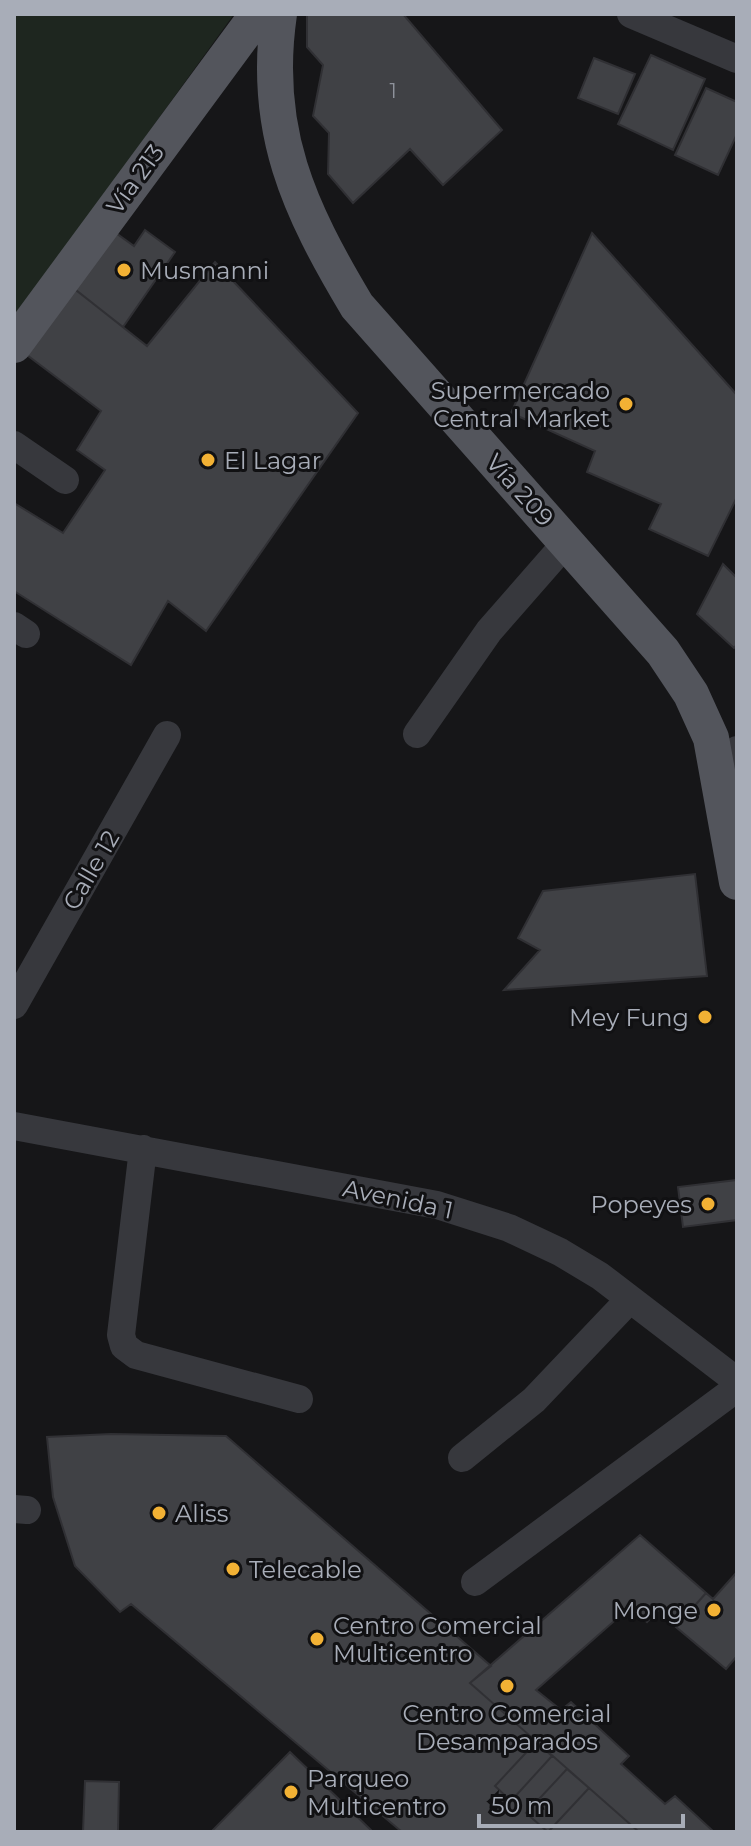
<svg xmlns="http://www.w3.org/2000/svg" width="751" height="1846" font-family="Montserrat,sans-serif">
<rect width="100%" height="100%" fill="#161618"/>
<path fill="#1e261f" d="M14,14H234L14,319Z"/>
<path fill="#404145" stroke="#303034" stroke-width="2" d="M307,14H403L502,130L443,185L410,149L353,203L328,174L329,133L313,116L323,65L307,47Z
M651,55L705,79L673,150L618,124Z
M594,58L635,74L618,114L578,98Z
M706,88L737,102V134L718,175L675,155Z
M145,230L175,252L123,327L72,287L113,231L134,246Z
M592,233L737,395V497L708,556L649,529L661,504L587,472L595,451L511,413Z
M215,262L358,413L206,631L168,601L131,665L14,591V503L63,533L105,470L77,450L101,411L23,352L72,287L147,346Z
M723,564L737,578V644L734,648L697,614Z
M695,874L707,976L504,990L540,950L518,938L543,891Z
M737,1180V1220L683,1227L678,1187Z
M111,1434L226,1436L491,1666L470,1683L639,1832H402L131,1604L120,1612L75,1566L53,1497L47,1437Z
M640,1535L713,1599L737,1572V1656L726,1669L676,1627L680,1622L662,1606L647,1622L630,1607L536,1690L561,1710L571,1702L629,1756L621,1764L665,1804L675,1796L714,1832H639L470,1683Z
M737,1572V1656L726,1669L676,1627L706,1593L713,1599Z
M536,1742L552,1756L511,1801L495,1786Z
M290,1752L373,1832H211Z
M567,1769L589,1788L548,1832L526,1813Z
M85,1781L119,1782L118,1832H83Z"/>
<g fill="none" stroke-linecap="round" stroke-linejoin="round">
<path stroke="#37383d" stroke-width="28" d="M631,14L737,59
M14,445L65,480
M14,626L26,634
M417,734L489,631L566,543
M721,783L737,750
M14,1005L167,735
M14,1126L437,1205L509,1228L560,1252L600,1276L737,1381
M143,1149L121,1335L124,1346L136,1355L299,1399
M462,1458L534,1400L630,1299
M14,1509L27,1510
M475,1582L737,1388"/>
<path stroke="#53555c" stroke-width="36" d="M279,14C262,130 299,209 357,306L663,652L691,694L711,738L737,882
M14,345L258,14"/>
</g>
<g fill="#f2b134" stroke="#111113" stroke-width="3">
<circle cx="124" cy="270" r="8"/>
<circle cx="626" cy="404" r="8"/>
<circle cx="208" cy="460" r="8"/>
<circle cx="705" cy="1017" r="8"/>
<circle cx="708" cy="1204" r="8"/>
<circle cx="159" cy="1513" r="8"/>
<circle cx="233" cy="1569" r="8"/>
<circle cx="714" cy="1610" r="8"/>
<circle cx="317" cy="1639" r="8"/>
<circle cx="507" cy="1686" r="8"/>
<circle cx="291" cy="1792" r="8"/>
</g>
<g text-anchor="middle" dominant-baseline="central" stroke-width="6" stroke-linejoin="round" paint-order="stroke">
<g font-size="20" fill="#8e929b">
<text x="393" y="91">1</text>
</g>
<g font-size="24" fill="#a8adb8" stroke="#111113">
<text transform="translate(135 179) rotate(-54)">Vía 213</text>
<text transform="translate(520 490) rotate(48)">Vía 209</text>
<text transform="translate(91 870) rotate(-60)">Calle 12</text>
<text transform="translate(398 1199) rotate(12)">Avenida 1</text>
</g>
<g font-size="24" fill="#a8adb8" stroke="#111113" text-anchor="start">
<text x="140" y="270">Musmanni</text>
<text x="610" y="390" text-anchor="end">Supermercado<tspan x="610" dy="28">Central Market</tspan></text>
<text x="224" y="460">El Lagar</text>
<text x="689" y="1017" text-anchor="end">Mey Fung</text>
<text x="692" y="1204" text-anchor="end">Popeyes</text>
<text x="175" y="1513">Aliss</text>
<text x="249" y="1569">Telecable</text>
<text x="698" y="1610" text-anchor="end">Monge</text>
<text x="333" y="1625">Centro Comercial<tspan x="333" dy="28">Multicentro</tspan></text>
<text x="507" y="1713" text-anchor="middle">Centro Comercial<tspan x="507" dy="28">Desamparados</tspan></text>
<text x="307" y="1778">Parqueo<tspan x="307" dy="28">Multicentro</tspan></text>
</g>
</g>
<rect width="751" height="1846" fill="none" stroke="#a8adb8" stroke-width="32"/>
<path d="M479 1814v12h204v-12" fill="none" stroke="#a8adb8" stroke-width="4"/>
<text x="491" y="1814" font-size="24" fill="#a8adb8" stroke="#111113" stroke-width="6" paint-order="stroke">50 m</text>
</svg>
